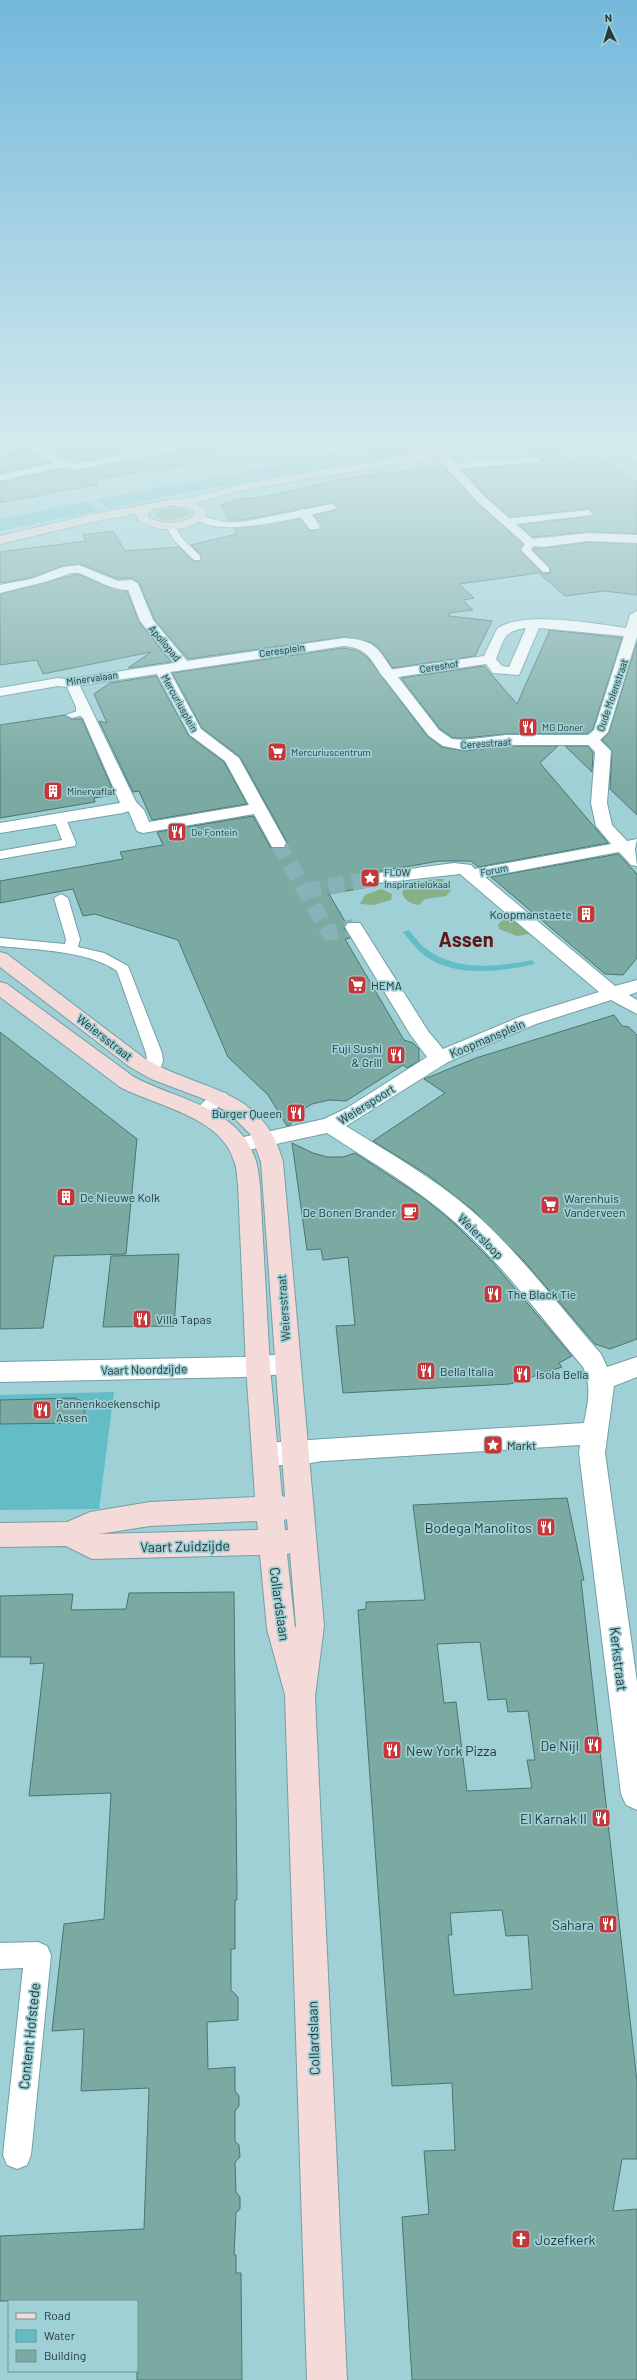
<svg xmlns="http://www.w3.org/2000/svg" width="637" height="2380" font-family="Barlow,sans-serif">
<rect width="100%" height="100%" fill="#9fd0d6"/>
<path fill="#86b186" d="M172,508L183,509L188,513V515C180,521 164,522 156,516L157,511Z
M432,879H444L442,885L451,890L446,896L425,899L419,905C411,904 404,901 402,892L406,886Z
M381,889L392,894L391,900L374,905L360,904L365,895Z
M509,919L517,921L529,934L517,936L499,929L498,925L501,921Z"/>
<path fill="#63bdc7" d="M381,447H463C308,467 153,499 0,531V518L238,472Z
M409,930C414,936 419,943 425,948C456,972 498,967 532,960L535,964C498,972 450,979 419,951C413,945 408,938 403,932Z
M114,1392L99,1509L0,1510V1395Z"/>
<path fill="#9fd0d6" d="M320,455L323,457L97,499L108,509L100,511L88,501L0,519V516L54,505Z"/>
<path fill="#7baaa3" stroke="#487670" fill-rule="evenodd" d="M39,447H159L75,462Z
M191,447H214L215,460L97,479L98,484L0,503V482L61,469L75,471Z
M525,447H551L565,460L595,457L599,461H604L606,465L612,464L625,476H630L637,482V534L588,532L533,537L519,525L591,516L593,513L588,509L510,517L486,496L462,470L540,463V457L532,456Z
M28,449L50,462L0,473V468L21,463L6,454Z
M440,468L446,469L476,502L523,544L520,551L543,574L550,573V568L533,550L534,548H542L588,542L637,544V595L604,591L565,596L539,573L459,584L474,598L463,600L473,610L449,613V616L492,621L475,656L393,668L381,651L371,642L344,637L188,659L154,619L139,583L132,578L118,579L80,564L63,566L31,578L0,583V552L86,541L83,535L113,531L125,551L179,547L193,561L200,562L201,555L191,545L237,534L234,528L300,519L309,530H318L321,525L314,515L335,510L337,507L332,503L243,520H229L221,505L240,499L263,497L349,478L385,473Z
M78,574L108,587L127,591L139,622L171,662L128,668L151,652L43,674L37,660L0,665V594Z
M550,630L622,638L593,729L587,734H506L464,738H453L440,729L401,678L484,666L517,704Z
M637,642V815L610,789L612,751L602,740L609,732Z
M344,648L358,651L367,657L428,737L442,747L464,751L506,746H558L540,763L608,843L478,867L471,861H439L364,874L360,879L363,884L374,886L329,894L346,923L344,928L350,938L345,939L404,1040L413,1043L419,1049V1061L407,1068L403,1065L346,1101L329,1100L312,1104L302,1110L290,1125L287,1126L268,1095L228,1057L178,940L95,914L83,916L73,889L0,903V881L123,859L120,852L163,845L157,832L253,816L271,848H285L287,842L240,757L202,728L172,673Z
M156,676L189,736L224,762L247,804L152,820L139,791L133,792L99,721L107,723L94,694L110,683Z
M65,715L71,719H82L115,795L94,798L95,802L0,818V725Z
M565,746H588L593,753L592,772Z
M618,854L637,874V958L623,975L605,974L491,877Z
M614,1015L622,1026L629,1027L637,1035V1339L610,1349L595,1344L524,1261L473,1210L428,1175L373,1141L445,1093L424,1079L476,1058Z
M0,1032L137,1139L126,1254L54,1256L43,1328L0,1329Z
M292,1143L313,1153L327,1157H343L355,1153L425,1199L455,1224L489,1258L572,1356L559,1363L562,1367L510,1384L343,1393L336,1326L355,1325L348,1257L323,1260L321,1249L307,1250Z
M179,1254L174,1326L103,1327L111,1256Z
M75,1398L86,1403L83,1419L71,1423L0,1424V1400Z
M567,1498L584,1580H581L637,2082V2159H622L613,2211L637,2209V2380H412L402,2217L429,2214L424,2151L455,2150L452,2083L392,2086L358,1610L366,1609V1602L425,1600L413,1505ZM480,1642L488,1700L506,1699L508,1712L528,1711L535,1760H527L532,1788L467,1791L456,1702L444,1703L437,1644ZM502,1910L506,1936L528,1935L532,1989L454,1995L448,1935H452L450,1913Z
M234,1592L237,1900H235V1949H231V1990L238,1997V2020L207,2022L208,2069L235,2067V2091L239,2096V2106L235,2111V2141L239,2145L240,2157L235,2162L236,2192L240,2197V2209L236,2213L234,2255H236V2273H241L242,2380H137V2301H0V2236L144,2229L149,2088L81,2091L84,2029L52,2031L64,1924L104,1919L111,1793L29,1796L44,1663L30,1664L31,1657H0V1596L73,1594L71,1610L126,1609L129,1593Z"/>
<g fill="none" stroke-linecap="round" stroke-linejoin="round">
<path stroke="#87b2b7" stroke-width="16" stroke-dasharray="16 8" stroke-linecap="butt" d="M278,843L329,933L354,927
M305,891L370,879"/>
<g stroke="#71a0a5" stroke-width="2">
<path id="service" d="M27,447C45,447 58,461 75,464L170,447H190L75,470L61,467L0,481V475L54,463Z
M536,457L539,458V462L453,469L449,466L453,463Z
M332,504L336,507L335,509C310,515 218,539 199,520L204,517L225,522H243Z
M588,510L592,513L591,515L505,525L500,522L505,519Z
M169,526H175L181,537L200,556V560H194L174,540L167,528Z
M527,540H533L535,542L531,550L549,568V572H543L521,550Z
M83,709L87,710V714L72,718L66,715Z
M60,815L66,819L76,843L75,846L0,859V851L62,840L54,819Z
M61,894L68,898L80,939L78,947L104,953L128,966L162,1053L163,1061L158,1075H146L144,1071L147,1061L146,1053L117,971C87,950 36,950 0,946V938L65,944L66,939L54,898Z
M220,1092L226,1093L228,1097L208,1117H196L194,1113C199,1105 211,1094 220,1092Z
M38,1942L47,1946L51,1955L31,2155L27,2165L17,2169L7,2165L3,2155L23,1968L0,1969V1943Z"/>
</g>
<g stroke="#71a0a5" stroke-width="2">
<path id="pedestrian" d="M303,509C310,510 316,520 320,526L318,529H310L297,512Z
M132,580L138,584L153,620L187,661L344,638C377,640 378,649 395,674L393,677H383C370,659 368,648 344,646L170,672L201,729L239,758L286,843L284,847H272L254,814L143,833L137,831L129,812L121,804L123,801H135L144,810L149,822L249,805L225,761L190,735L157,674L70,687L63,683L70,679L174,663L140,621L126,584Z
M592,735L597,737L611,751L607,803L612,825L627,841L637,839L635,849L637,866L631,865L619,852L485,877L615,986L637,980V992L629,995L637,1000V1014L611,1000L536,1024L448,1062L346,1126C389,1153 434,1178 472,1211C520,1253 559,1306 601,1354L607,1367L637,1357V1377L614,1386L605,1453L637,1682V1810L626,1805L621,1794L579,1453L580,1445L324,1461L315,1458L311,1450L315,1442L324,1439L584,1423C588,1402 592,1387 583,1367C542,1319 504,1266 456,1223C417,1188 371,1162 327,1133L239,1152L231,1150L228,1145L231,1140L239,1138L324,1119L347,1108L427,1057L410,1034L345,927L348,923H360L428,1031L443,1049L522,1016L599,992L460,874L370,884L364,883L361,879L364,875L454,863L471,865L475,869L611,844L596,826L591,803L595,752L584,740Z"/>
</g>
<g stroke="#71a0a5" stroke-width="2">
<path id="minor" d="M0,447H12L0,452Z
M310,447H352L331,453Z
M619,447H631L637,453V462L633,461Z
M440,451L444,452L485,497L533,539L588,533L637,535V543L588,541L542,547L526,545L477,501L436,456L435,454Z
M79,565L118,581L132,580L138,584C127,601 91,576 78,573C73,572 67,574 63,576C41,584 22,587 0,593V585L31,579L63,567Z
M637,611V637L608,732L597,743L592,745H506L464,750L443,746L429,736L381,674L388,670L484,656L497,629C519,610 598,624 626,628L630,615ZM526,628L509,667L502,666L496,659C504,640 503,631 526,628ZM539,628L624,636L594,730L588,735H506L464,740L452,739L439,730L398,677L486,664L493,673L519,675Z
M58,678L77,681L79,684L137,804L129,811L123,813L0,833V823L120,803L83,718L76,712V707L67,687L58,686L0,696V688Z
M288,1354L297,1357L300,1364L297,1371L288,1374L243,1377L0,1382V1362L243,1357Z
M324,1439L333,1442L337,1450L333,1458C316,1464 274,1468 257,1462L253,1454L257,1446L266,1443Z"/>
</g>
<g stroke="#71a0a5" stroke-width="2">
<path id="secondary" d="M466,447H496L491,450L312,478L235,492L195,503L206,509L205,518C186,533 158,533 138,520L136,514L93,522L0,544V536L93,514L175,499C188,501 227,487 243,484C317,470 391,458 466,447ZM175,505L194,511L195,515C182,525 162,525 148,517V513L154,509Z
M0,952L7,954L144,1058C200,1092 263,1086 283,1162L324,1626L315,1697L347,2380H307L285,1695L267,1629L260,1555L92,1559L66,1546L0,1547V1523L67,1522L90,1512L150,1502L255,1497L246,1367L238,1185C237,1177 237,1168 234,1161C222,1117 156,1106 120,1087L0,997V982L7,984L134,1077C177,1100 240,1107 256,1161C258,1168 259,1177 260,1185L270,1367L282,1496L285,1497L261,1162L251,1135L228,1112L204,1099L151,1079L130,1067L0,967ZM287,1519L288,1530H285L284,1520ZM257,1521L258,1530L99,1534L150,1526ZM290,1553L296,1626L295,1628L287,1554Z"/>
</g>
<use href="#service" fill="#fff" fill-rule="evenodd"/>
<use href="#pedestrian" fill="#fff" fill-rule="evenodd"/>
<use href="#minor" fill="#fff" fill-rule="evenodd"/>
<use href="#secondary" fill="#f4dad8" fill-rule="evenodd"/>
</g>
<linearGradient id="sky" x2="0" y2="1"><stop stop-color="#73b8db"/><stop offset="0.57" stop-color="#d4eaed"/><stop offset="1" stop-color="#d4eaed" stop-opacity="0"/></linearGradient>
<rect width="637" height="781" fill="url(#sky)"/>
<defs>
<g id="restaurant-square" transform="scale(1)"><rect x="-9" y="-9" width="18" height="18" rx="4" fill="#c63739" stroke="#9fd0d6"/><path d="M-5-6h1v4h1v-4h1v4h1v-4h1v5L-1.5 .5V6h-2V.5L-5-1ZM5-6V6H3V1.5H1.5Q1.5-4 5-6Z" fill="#fff"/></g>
<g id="supermarket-square" transform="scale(1)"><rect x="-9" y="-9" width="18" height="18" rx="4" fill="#c63739" stroke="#9fd0d6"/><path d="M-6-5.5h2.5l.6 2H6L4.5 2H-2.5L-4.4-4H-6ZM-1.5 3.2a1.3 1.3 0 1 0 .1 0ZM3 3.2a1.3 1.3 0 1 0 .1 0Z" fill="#fff"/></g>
<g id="building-square" transform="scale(1)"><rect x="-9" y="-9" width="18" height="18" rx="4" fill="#c63739" stroke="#9fd0d6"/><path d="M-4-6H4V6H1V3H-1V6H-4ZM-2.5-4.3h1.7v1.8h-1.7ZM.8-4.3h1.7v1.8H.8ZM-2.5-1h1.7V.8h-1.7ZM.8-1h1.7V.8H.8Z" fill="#fff"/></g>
<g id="sight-square" transform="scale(1)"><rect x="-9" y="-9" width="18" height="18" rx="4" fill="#c63739" stroke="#9fd0d6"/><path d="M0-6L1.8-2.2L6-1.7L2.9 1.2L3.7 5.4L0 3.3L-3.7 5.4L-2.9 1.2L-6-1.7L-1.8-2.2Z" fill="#fff"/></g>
<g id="cafe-square" transform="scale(1)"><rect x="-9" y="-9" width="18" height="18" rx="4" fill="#c63739" stroke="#9fd0d6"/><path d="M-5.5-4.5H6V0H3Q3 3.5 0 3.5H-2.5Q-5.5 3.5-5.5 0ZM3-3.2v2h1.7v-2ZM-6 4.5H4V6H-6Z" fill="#fff"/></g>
<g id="church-square" transform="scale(1)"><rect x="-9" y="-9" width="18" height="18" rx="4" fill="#c63739" stroke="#9fd0d6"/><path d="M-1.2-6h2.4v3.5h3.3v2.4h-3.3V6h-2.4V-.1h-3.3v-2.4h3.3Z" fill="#fff"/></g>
</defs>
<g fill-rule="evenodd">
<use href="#restaurant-square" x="528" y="727"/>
<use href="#supermarket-square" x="277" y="752"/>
<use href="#building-square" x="53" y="791"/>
<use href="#restaurant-square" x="177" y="832"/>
<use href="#sight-square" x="370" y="878"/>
<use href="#building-square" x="586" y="914"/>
<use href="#supermarket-square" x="357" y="985"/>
<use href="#restaurant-square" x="396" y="1055"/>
<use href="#restaurant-square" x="296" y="1113"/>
<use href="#building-square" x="66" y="1197"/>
<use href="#supermarket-square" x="550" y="1205"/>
<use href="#cafe-square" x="410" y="1212"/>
<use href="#restaurant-square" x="493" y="1294"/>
<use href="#restaurant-square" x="142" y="1319"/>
<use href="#restaurant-square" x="426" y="1371"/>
<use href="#restaurant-square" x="522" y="1374"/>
<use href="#restaurant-square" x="42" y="1410"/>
<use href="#sight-square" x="493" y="1445"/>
<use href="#restaurant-square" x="546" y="1527"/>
<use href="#restaurant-square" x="593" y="1745"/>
<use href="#restaurant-square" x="392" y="1750"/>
<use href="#restaurant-square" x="601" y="1818"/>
<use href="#restaurant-square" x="608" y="1924"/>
<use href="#church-square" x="521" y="2239"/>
</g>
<g text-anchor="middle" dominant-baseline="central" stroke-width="3.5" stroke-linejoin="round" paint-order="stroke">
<g font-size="10" fill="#263a3c" stroke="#9fd0d6">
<text transform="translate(165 643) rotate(50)">Apollopad</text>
<text transform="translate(282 650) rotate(-8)">Ceresplein</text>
<text transform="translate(439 666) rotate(-9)">Cereshof</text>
<text transform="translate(92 678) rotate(-8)">Minervalaan</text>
<text transform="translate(612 695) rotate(-71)">Oude Molenstraat</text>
<text transform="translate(180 703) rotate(61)">Mercuriusplein</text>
<text transform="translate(486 743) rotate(-4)">Ceresstraat</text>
<text transform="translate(494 870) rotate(-11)">Forum</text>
</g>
<g font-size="10" fill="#263a3c" stroke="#9fd0d6" text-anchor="start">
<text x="542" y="727">MG Doner</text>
<text x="291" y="752">Mercuriuscentrum</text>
<text x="67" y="791">Minervaflat</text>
<text x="191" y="832">De Fontein</text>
<text x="384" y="872">FLOW<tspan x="384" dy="12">Inspiratielokaal</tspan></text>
</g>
<g font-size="12" fill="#263a3c" stroke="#9fd0d6" text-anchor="start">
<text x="572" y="914" text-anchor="end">Koopmanstaete</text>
<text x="371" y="985">HEMA</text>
<text x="382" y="1048" text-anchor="end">Fuji Sushi<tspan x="382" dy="14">&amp; Grill</tspan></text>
<text x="282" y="1113" text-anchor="end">Burger Queen</text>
<text x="80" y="1197">De Nieuwe Kolk</text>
<text x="564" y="1198">Warenhuis<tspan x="564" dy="14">Vanderveen</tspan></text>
<text x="396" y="1212" text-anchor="end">De Bonen Brander</text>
<text x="507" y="1294">The Black Tie</text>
<text x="156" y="1319">Villa Tapas</text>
<text x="440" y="1371">Bella Italia</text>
<text x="536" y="1374">Isola Bella</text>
<text x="56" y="1403">Pannenkoekenschip<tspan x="56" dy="14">Assen</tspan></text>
<text x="507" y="1445">Markt</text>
</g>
<g font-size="12" fill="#263a3c" stroke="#9fd0d6">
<text transform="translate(105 1037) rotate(38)">Weiersstraat</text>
<text transform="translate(487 1038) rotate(-23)">Koopmansplein</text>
<text transform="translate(366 1104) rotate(-32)">Weierspoort</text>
<text transform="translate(481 1236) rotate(45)">Weiersloop</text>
<text transform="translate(283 1308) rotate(-94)">Weiersstraat</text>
<text transform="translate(144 1369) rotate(-1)">Vaart Noordzijde</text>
</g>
<g font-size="14" fill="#263a3c" stroke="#9fd0d6" text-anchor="end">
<text x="532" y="1527">Bodega Manolitos</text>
<text x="579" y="1745">De Nijl</text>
<text x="406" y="1750" text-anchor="start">New York Pizza</text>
<text x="587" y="1818">El Karnak II</text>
<text x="594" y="1924">Sahara</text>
<text x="535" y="2239" text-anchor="start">Jozefkerk</text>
</g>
<g font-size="14" fill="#263a3c" stroke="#9fd0d6">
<text transform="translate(185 1546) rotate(-1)">Vaart Zuidzijde</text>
<text transform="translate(280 1604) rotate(82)">Collardslaan</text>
<text transform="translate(619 1659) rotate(83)">Kerkstraat</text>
<text transform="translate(29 2036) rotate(-84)">Content Hofstede</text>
<text transform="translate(313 2038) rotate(-92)">Collardslaan</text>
</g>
<g font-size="20" font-weight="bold" fill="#5d1819" stroke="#9fd0d6">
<text x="466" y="939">Assen</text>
</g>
</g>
<rect x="8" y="2300" width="130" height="72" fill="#9fd0d6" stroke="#6f9498"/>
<rect x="16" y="2313" width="20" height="6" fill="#f4dad8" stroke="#6f9498"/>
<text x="44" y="2320" font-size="12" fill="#263a3c">Road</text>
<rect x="16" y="2330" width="20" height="12" fill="#63bdc7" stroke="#6f9498"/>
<text x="44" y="2340" font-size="12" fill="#263a3c">Water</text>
<rect x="16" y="2350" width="20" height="12" fill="#7baaa3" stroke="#6f9498"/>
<text x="44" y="2360" font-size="12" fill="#263a3c">Building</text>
<g transform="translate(609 28) rotate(356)" stroke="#9fd0d6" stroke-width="3" paint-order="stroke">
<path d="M0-3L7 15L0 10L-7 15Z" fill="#263a3c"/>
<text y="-6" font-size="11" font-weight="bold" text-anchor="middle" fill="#263a3c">N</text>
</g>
</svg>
